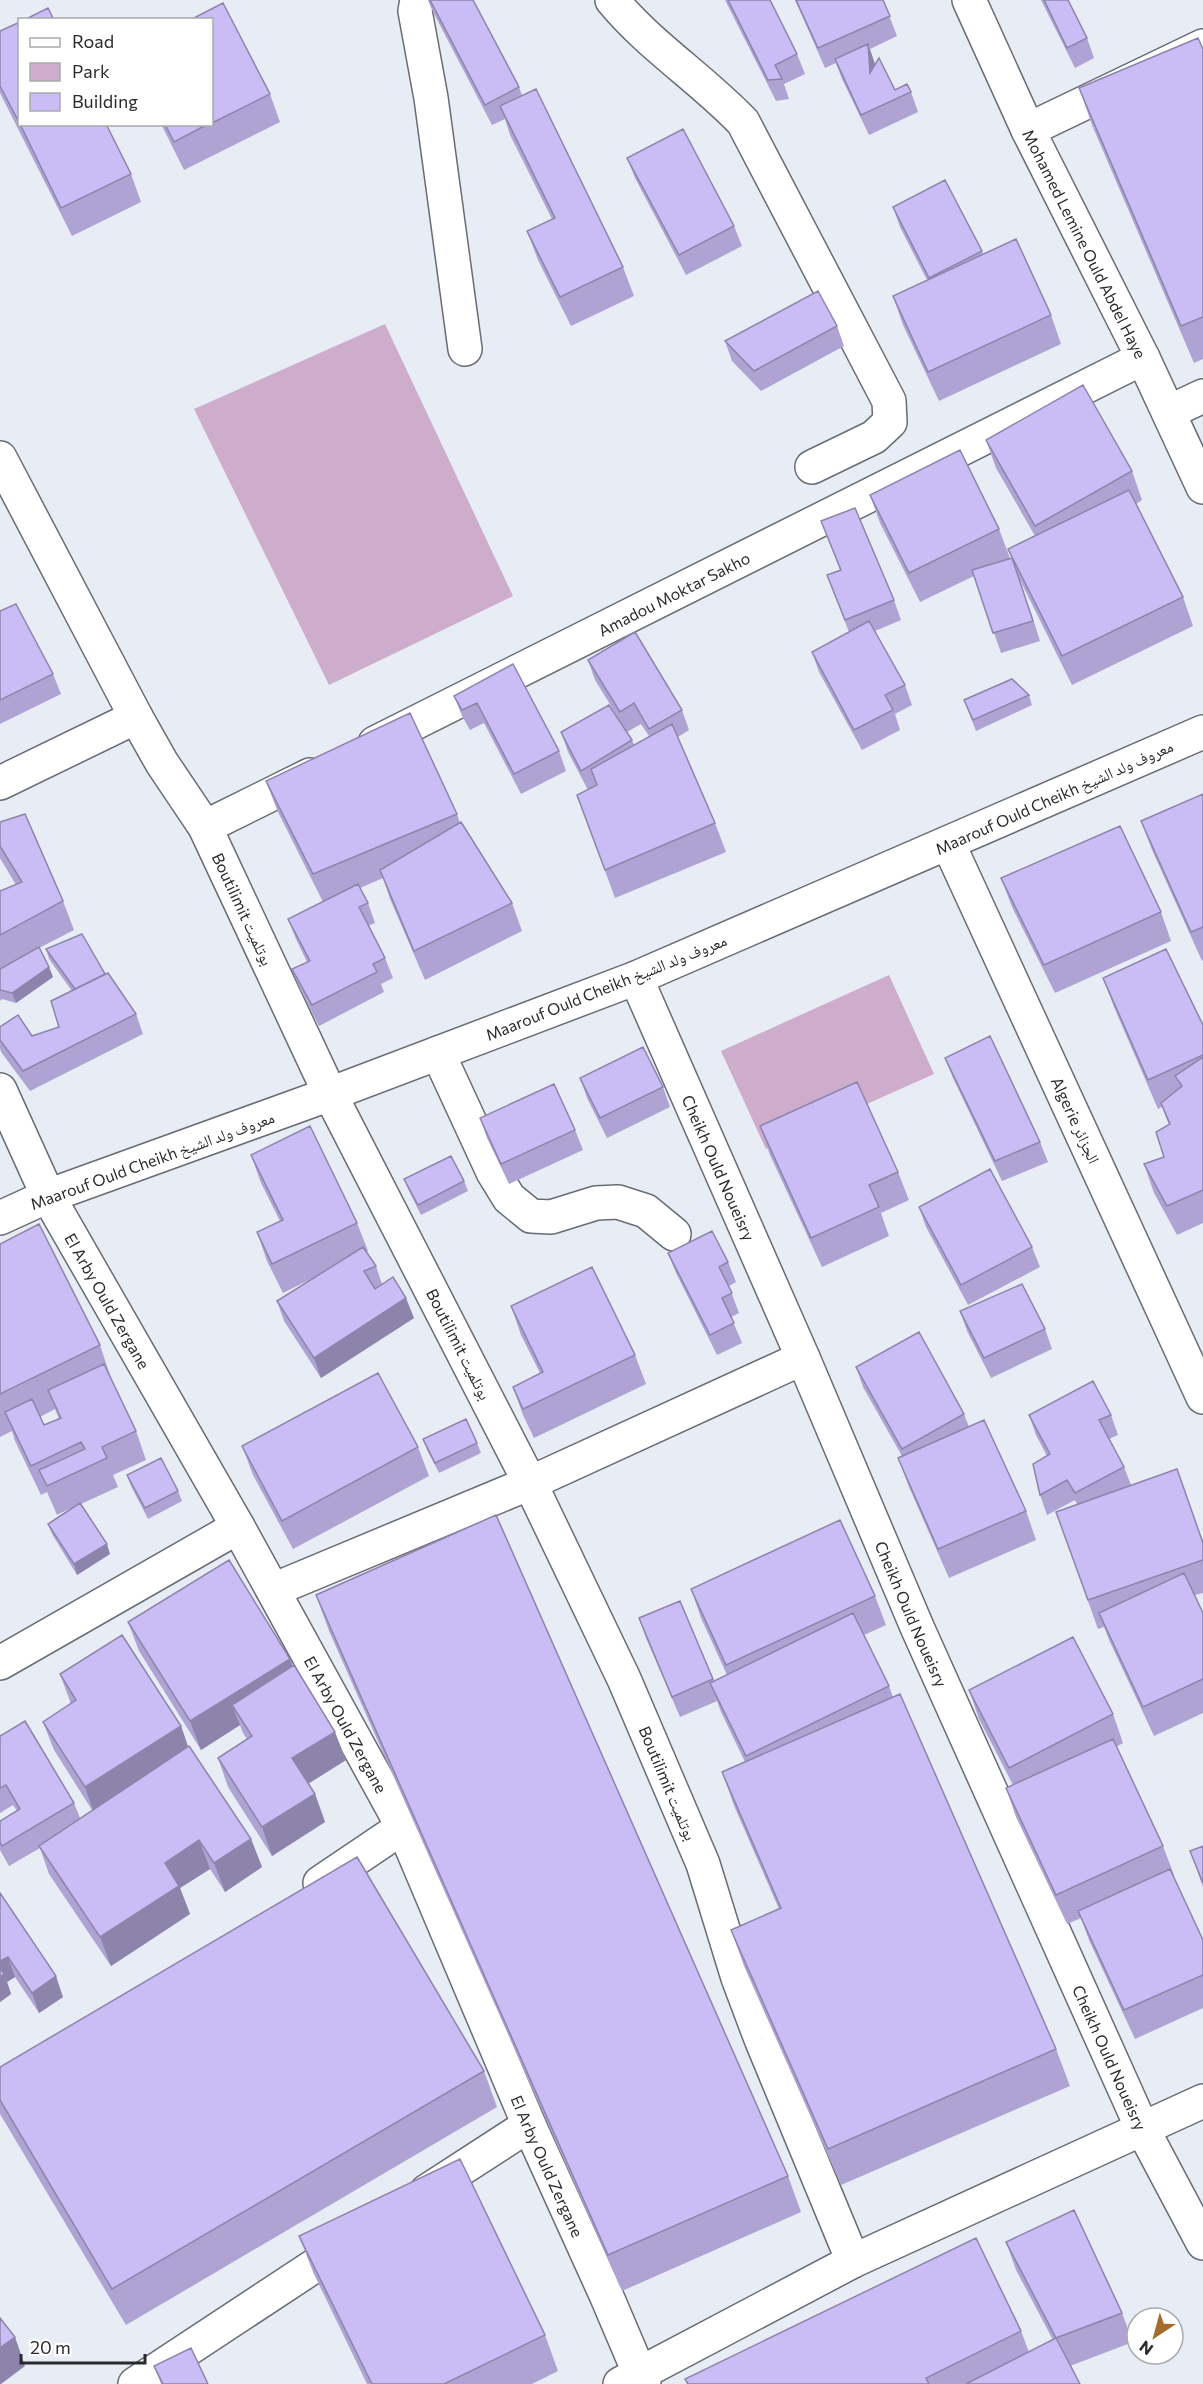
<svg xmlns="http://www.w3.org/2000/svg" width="1203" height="2384" font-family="Commissioner,'Noto Naskh Arabic',sans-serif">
<rect width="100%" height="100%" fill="#e7ecf5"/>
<path fill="#ceaccc" d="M385,324L513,596L329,685L194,409Z
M889,975L934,1074L766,1149L721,1051Z"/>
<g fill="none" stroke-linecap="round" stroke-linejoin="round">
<g stroke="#686c74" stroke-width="36">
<g id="minor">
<path d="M417,0L415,11L431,98L465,349"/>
<path d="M612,0C650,46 702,79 743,122L889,401L890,422L874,437L812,467"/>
<path id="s1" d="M969,0L1028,130L1143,358L1203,487"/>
<path d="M1028,130L1203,46"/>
<path d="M1169,412L1203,396"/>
<path d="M0,458L136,717L162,763L205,827L330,1094L530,1483L624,1679L703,1864L738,1978L761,2039L853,2261"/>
<path id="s2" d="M375,743L1143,358"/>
<path d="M0,783L136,717"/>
<path d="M205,827L310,775"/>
<path d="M948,843L1203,1397"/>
<path id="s3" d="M636,978L803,1358L917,1627L1142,2128L1203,2243"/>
<path d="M438,1053L493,1172L509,1198L531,1216L551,1217L596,1203L618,1202L646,1211L674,1234"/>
<path id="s4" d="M0,1090L48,1196L238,1527L403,1827L529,2125L607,2297L644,2384"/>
<path d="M0,1218L48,1196L330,1094L636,978L1203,732"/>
<path d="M273,1590L530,1483L803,1358"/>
<path d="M0,1663L238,1527"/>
<path d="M320,1883L403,1827"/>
<path d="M427,2191L529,2125"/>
<path d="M135,2384L349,2243"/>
<path d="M620,2384L853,2261L1203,2101"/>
</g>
</g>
<use href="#minor" stroke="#fff" stroke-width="33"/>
</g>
<path fill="#aea3d3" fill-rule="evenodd" d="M428,0H473L519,87L522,95L623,267L634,296L571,326L538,260L527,231L552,219L510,135L505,119L492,125L431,8Z
M725,0H770L797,54L805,74L784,84L789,99L776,101Z
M795,0H883L897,36L870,49L875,65L895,90L911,92L918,112L869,135L842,79L836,63L825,68Z
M1041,0H1068L1087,38L1094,58L1075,68Z
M212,20L270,94L280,122L184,170L161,124H212Z
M0,31L131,174L141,202L72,236L0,93Z
M1203,49V359L1194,363L1092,125L1079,88Z
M627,158L734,226L742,246L686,275L635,178Z
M893,207L982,251L983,254L1051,315L1061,344L939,401L903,325L893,296L927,280L900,227Z
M837,326L844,346L761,391L732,361L725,341Z
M986,440L1132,471L1142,500L1136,504L1183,597L1193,626L1072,685L1019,578L1040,641L1001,653L974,576L920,602L880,523L870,495L999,529L1010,558H1012L1008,549L1035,536L996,468Z
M821,521L894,600L901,620L875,631L905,685L912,705L895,714L900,730L862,750L819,672L812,652L849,632L827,575L840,570Z
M0,611L53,674L61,694L0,724Z
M588,660L682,710L689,730L678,737L715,823L726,852L615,898L577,795L588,790L568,752L561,732L632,740L634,745L649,736L641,724L627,732L595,680Z
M513,664L559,751L566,771L521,794L484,723L470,730L462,716L454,696Z
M1029,695L1032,705L976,731L964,700Z
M266,781L457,814L460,823L512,903L522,931L425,980L390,899L383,878L360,888L368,903L375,923L368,926L385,958L393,978L381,984L384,992L319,1026L300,989L292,969L307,962L296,939L288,919L323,902L277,810Z
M1203,794V960L1202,961L1152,850L1141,821Z
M0,822L63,901L74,930L39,948L49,967L53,977L16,1003L2,999L0,1001V891L16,885L0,858Z
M1001,878L1161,912L1171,941L1055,993L1012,907Z
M46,949L105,974L136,1014L143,1034L30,1091L1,1052L0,1048V1027L32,1036L59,1027L72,991L49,959Z
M1103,978L1203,1025V1223L1177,1235L1154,1193L1144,1164L1164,1157L1169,1125L1162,1107L1158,1109L1114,1007Z
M945,1058L1040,1142L1048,1162L1002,1181L953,1078Z
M580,1078L663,1087L670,1107L607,1138L587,1098Z
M480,1118L575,1130L583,1150L509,1184L487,1138Z
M760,1126L898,1172L909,1200L881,1213L889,1236L822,1267L770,1155Z
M251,1155L357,1223L368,1251L366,1252L376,1266L382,1284L414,1318L321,1378L284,1321L277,1301L313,1278L283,1293L267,1261L257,1232L280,1221L261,1183Z
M404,1179L464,1181L468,1191L421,1215L408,1189Z
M919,1207L1032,1247L1040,1267L968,1305L926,1227Z
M0,1244L100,1345L112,1381L136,1431L146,1460L113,1475L118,1487L81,1504L110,1554L77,1575L52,1534L48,1524L71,1508L57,1515L47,1492L41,1495L15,1441L12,1431L0,1437ZM55,1409L59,1419L44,1425L40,1417Z
M668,1253L728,1262L736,1282L729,1286L739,1313L731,1317L742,1343L717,1355L676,1273Z
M511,1306L635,1355L646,1384L534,1438L523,1415L513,1387L540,1373L521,1335Z
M960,1311L1045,1329L1052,1349L991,1378L967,1331Z
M856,1367L964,1414L969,1427L1026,1511L1036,1540L949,1578L909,1487L898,1458L902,1456L863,1387Z
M1029,1415H1111L1118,1435L1109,1439L1124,1467L1131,1485L1203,1543V1593L1195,1595L1203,1613V1713L1154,1736L1110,1642L1104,1627L1098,1629L1056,1512L1077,1504L1075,1500L1047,1515L1040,1495L1047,1456L1036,1435Z
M423,1439L477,1443L481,1453L439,1473L427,1450Z
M242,1446L418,1447L429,1476L293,1549L253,1475Z
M127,1475L178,1491L182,1501L148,1519L131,1486Z
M691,1589L875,1596L886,1625L864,1635L889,1686L893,1697L1056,2049L1070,2086L841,2185L744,1966L731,1930L779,1909L735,1808L722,1772L745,1762L721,1712L717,1701L680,1717L646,1638L639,1618L680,1601L714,1681L727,1675L701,1618Z
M316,1595L788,2176L801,2212L622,2291L329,1631Z
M128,1622L290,1659L293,1666L346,1760L308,1784L315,1794L325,1822L272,1856L228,1787L218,1758L247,1739L243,1733L240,1725L201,1750L139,1651Z
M60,1674L181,1726L188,1747L251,1839L262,1867L225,1892L210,1869L180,1888L190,1914L111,1966L49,1874L40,1848L9,1866L0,1850V1842L17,1811L13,1805L0,1813V1736L74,1803L80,1818L92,1810L54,1750L43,1722L71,1704Z
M969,1690L1113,1714L1123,1743L1116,1747L1163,1846L1174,1875H1173L1203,1940V2008L1135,2039L1089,1940L1081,1918L1067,1924L1016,1817L1006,1788L1013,1785L979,1719Z
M1203,1846V1887L1190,1851Z
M0,1893L63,1997L39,2013L15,1977L7,1982L11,1994L0,2002Z
M0,2067L484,2071L497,2107L126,2325L0,2114Z
M299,2236L545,2335L558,2371L532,2384H367L313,2272Z
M1006,2242L1122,2313L1133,2342L1070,2366L1080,2384H687L685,2379L1021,2331L1029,2352L1053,2340L1016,2270Z
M154,2366L208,2384H161Z"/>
<path fill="#8d84ac" d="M868,44L875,64L877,93L870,73Z
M1012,558L1019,578L1040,641L1033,621Z
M49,967L53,977L16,1003L12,993Z
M406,1298L414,1318L321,1378L314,1358Z
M107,1544L110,1554L77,1575L74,1564Z
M290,1659L301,1688L232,1705L240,1725L201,1750L190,1721Z
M181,1726L191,1755L95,1816L85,1787Z
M335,1732L346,1760L303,1787L292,1758Z
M315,1794L325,1822L272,1856L262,1827Z
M251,1839L262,1867L225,1892L214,1863Z
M199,1840L210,1869L180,1888L190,1914L111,1966L100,1937L165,1863Z
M8,1957L15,1977L7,1982L11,1994L0,2002V1961Z
M56,1976L63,1997L39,2013L32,1993Z
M15,2337L25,2366L1,2384H0V2348Z"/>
<path fill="#cabdf5" stroke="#8d84ac" stroke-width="1.5" d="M430,0H473L519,87L485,105Z
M728,0H770L797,54L775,65L782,79L768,80Z
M796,0H883L890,16L818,48Z
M1044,0H1068L1087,38L1067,48Z
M223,3L270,94L212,123V20H190Z
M48,8L54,20H24Z
M20,22V124L0,86V31Z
M1198,38L1203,49V317L1181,326L1079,88Z
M868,44L870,73L879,58L895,90L907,84L911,92L861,115L835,59Z
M536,89L623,267L560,297L527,231L555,218L500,106Z
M20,124H106L131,174L61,208Z
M165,124H208L174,142Z
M683,129L734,226L679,255L627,158Z
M945,180L982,251L929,278L893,207Z
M1016,239L1051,315L928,372L893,296Z
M818,291L837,326L754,371L725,341Z
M1083,385L1132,471L1035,526L986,440Z
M960,450L999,529L909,573L870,495Z
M1129,490L1183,597L1062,656L1008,549Z
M855,508L894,600L845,620L827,575L841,570L821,521Z
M1012,558L1033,621L993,633L972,570Z
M16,604L53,674L0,700V611Z
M869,621L905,685L885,695L893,710L854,730L812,652Z
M635,632L682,710L649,729L634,703L620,712L588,660Z
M513,664L559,751L514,774L477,703L462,710L454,696Z
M1012,679L1029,695L973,720L964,700Z
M609,705L632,740L581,771L561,732Z
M410,713L457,814L313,874L266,781Z
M672,724L715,823L605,870L577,795L597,785L591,769Z
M1203,794V927L1191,932L1141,821Z
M25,814L63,901L0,935V891L22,882L0,846V822Z
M461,822L512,903L414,951L380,870Z
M1120,826L1161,912L1044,965L1001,878Z
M358,884L368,903L359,907L385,958L373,964L377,972L312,1005L292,969L310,961L288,919Z
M82,934L105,974L75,989L46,949Z
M39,947L49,967L12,993L0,990V969Z
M1166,949L1203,1025V1055L1148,1080L1103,978Z
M108,973L136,1014L23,1071L0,1040V1027L18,1015L32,1036L59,1027L51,1001Z
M990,1036L1040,1142L995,1161L945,1058Z
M643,1047L663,1087L600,1118L580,1078Z
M1203,1057V1190L1167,1206L1144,1164L1164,1157L1156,1132L1170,1124L1161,1103L1182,1086L1175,1076Z
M857,1082L898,1172L869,1185L879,1207L811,1238L760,1126Z
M554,1084L575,1130L501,1164L480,1118Z
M310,1126L357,1223L272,1264L257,1232L283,1220L251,1155Z
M451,1156L464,1181L418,1205L404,1179Z
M990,1169L1032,1247L961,1285L919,1207Z
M39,1224L100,1345L0,1394V1244Z
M712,1231L728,1262L719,1267L732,1293L722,1298L734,1323L710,1335L668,1253Z
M363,1247L376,1266L364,1271L375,1289L393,1277L406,1298L314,1358L277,1301Z
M592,1267L635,1355L523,1409L513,1387L543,1372L511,1306Z
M1022,1284L1045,1329L984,1358L960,1311Z
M919,1332L964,1414L902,1449L856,1367Z
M104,1364L136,1431L102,1447L107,1458L47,1486L39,1470L85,1449L81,1442L31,1466L5,1412L32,1399L44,1425L61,1418L48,1390Z
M378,1373L418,1447L282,1521L242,1446Z
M1093,1381L1111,1415L1099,1420L1124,1467L1075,1493L1067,1480L1040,1495L1033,1464L1050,1454L1029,1415Z
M466,1419L477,1443L435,1463L423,1439Z
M984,1420L1026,1511L938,1549L898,1458Z
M161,1458L178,1491L145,1508L127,1475Z
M1177,1469L1203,1543V1560L1088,1600L1056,1512Z
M80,1503L107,1544L74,1564L48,1524Z
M496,1515L788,2176L608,2255L316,1595Z
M840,1520L875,1596L726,1665L691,1589Z
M229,1560L290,1659L190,1721L128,1622Z
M1184,1573L1203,1613V1679L1143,1707L1099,1613Z
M680,1601L713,1679L672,1697L639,1618Z
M853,1613L889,1686L746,1756L710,1683Z
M122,1635L181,1726L85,1787L43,1722L76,1700L60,1674Z
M1073,1637L1113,1714L1009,1768L969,1690Z
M294,1665L335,1732L292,1758L315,1794L262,1827L218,1758L252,1736L232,1705Z
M900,1694L1056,2049L828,2149L731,1930L781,1908L722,1772Z
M25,1721L74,1803L2,1846L0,1842V1821L20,1809L6,1785L0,1788V1736Z
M1113,1739L1163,1846L1056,1895L1006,1788Z
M189,1746L251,1839L214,1863L199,1840L165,1863L179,1886L100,1937L39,1846Z
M1203,1846V1883L1190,1851Z
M357,1857L484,2071L112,2289L0,2100V2067Z
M1170,1869L1203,1940V1975L1124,2010L1078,1911Z
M0,1893L56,1976L32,1993L8,1957L0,1961Z
M0,1968L4,1974L0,1977Z
M460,2159L545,2335L444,2384H372L299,2236Z
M1074,2210L1122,2313L1056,2338L1080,2384H966L1056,2338L1006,2242Z
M976,2238L1021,2331L926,2378L929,2384H688L685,2379Z
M0,2318L15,2337L0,2348Z
M191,2348L208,2384H163L154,2366Z"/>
<g text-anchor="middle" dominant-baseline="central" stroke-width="6" stroke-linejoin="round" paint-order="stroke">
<g font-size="16" fill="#282a2d" stroke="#fff">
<text stroke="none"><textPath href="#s1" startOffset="270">Mohamed Lemine Ould Abdel Haye</textPath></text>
<text stroke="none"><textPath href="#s2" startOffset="334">Amadou Moktar Sakho</textPath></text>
<text transform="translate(1054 797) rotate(-24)">Maarouf Ould Cheikh معروف ولد الشيخ</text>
<text transform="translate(243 909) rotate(65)">Boutilimit بوتلميت</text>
<text transform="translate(606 987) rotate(-22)">Maarouf Ould Cheikh معروف ولد الشيخ</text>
<text transform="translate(1076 1120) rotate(65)">Algerie الجزائر</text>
<text transform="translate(152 1160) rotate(-20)">Maarouf Ould Cheikh معروف ولد الشيخ</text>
<text stroke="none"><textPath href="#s3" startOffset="207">Cheikh Ould Noueisry</textPath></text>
<text stroke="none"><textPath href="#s4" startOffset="237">El Arby Ould Zergane</textPath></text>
<text transform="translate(459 1344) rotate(63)">Boutilimit بوتلميت</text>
<text stroke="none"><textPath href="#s3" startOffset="693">Cheikh Ould Noueisry</textPath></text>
<text stroke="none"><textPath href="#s4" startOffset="723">El Arby Ould Zergane</textPath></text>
<text transform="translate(668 1783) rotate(67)">Boutilimit بوتلميت</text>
<text stroke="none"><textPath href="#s3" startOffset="1179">Cheikh Ould Noueisry</textPath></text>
<text stroke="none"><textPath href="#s4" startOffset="1209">El Arby Ould Zergane</textPath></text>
</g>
</g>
<rect x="18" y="18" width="195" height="108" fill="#ffffff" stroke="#a9aaab" stroke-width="1.5"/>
<rect x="30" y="38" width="30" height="9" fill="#ffffff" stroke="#a9aaab" stroke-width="1.5"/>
<text x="72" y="48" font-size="18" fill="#282a2d">Road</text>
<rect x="30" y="63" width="30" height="18" fill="#ceaccc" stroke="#a9aaab" stroke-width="1.5"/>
<text x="72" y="78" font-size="18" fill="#282a2d">Park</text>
<rect x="30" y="93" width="30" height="18" fill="#cabdf5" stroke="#a9aaab" stroke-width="1.5"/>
<text x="72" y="108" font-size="18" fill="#282a2d">Building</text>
<g transform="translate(1155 2336) rotate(216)"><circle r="28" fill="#ffffff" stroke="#a9aaab" stroke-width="1.5"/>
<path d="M0-4.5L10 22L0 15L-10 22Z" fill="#a56b2b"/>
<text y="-9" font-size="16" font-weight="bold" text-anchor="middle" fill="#282a2d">N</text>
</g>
<path d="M21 2354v9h124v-9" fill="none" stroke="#282a2d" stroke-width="3"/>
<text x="30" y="2354" font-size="18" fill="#282a2d" stroke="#ffffff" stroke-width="4.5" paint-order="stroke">20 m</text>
</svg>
